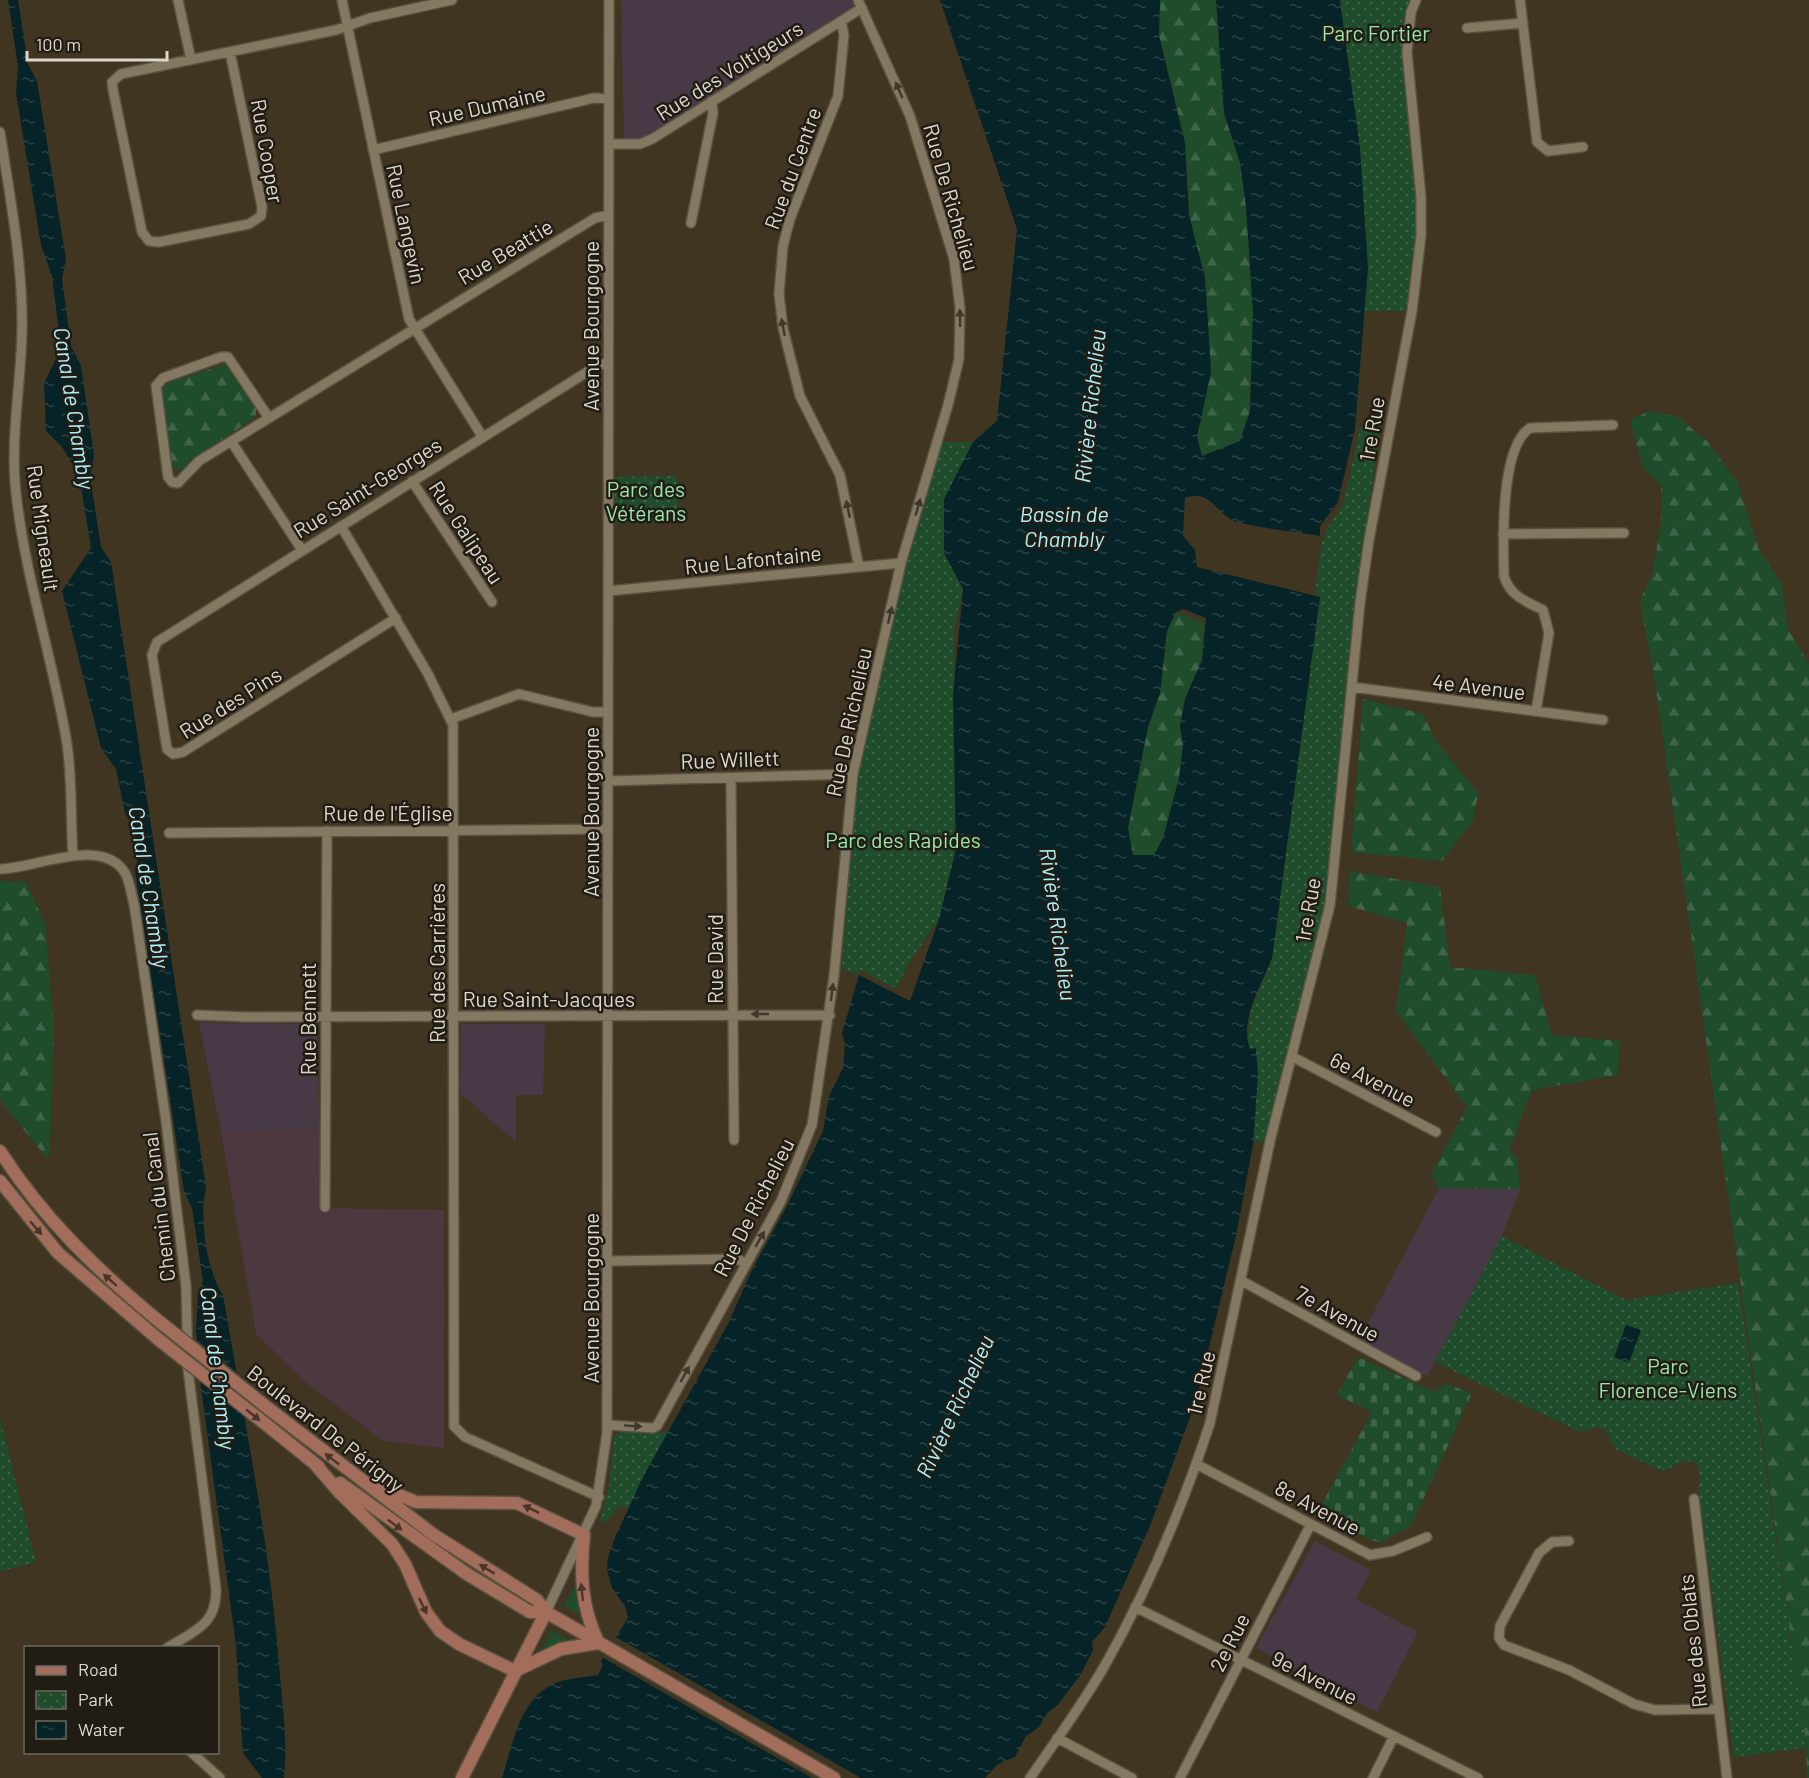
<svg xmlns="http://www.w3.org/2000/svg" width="1809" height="1778" font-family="Barlow,sans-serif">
<defs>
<pattern id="forest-firs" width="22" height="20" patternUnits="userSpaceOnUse" patternTransform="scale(1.5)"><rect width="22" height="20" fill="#1f4c2b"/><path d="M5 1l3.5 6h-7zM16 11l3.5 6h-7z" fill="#3f6549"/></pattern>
<pattern id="cemetery-stones" width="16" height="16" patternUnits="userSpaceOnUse" patternTransform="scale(1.5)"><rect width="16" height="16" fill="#1f4c2b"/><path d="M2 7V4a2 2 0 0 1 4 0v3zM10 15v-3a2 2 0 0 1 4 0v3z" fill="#3f6549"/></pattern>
<pattern id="park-dots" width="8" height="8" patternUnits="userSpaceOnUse" patternTransform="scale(1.5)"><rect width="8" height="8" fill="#1f4c2b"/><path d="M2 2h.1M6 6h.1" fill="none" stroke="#3f6549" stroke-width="1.8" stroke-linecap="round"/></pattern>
<pattern id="water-ripples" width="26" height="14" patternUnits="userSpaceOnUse" patternTransform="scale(1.5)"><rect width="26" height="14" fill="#062327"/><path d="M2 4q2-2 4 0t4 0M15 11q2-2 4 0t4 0" fill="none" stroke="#2a4245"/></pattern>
</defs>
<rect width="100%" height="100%" fill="#3f3521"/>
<path fill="#4c383e" d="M319,1129V1208L444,1210V1448L383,1441L308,1384L256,1334L221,1132Z"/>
<path fill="#483946" d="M621,0H853L858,11L646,140H624Z
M199,1023L317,1024L319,1129L221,1132Z
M461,1024H545L543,1095H516V1142L460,1093Z
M1439,1188L1520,1189L1502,1236L1428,1375L1420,1374L1359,1340Z
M1315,1541L1371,1570L1356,1599L1418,1632L1377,1712L1256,1648Z"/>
<path fill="#1f4c2b" d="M576,1582L579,1613V1614L564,1606Z
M551,1631L571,1641L541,1652Z"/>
<path fill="url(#forest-firs)" d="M1160,0H1216L1224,113L1240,162L1246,206L1253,313L1250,411L1240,441L1202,456L1197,437L1211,372L1205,278L1189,215L1185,143L1159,35Z
M225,364L256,405V417L193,458L183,469L176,470L172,464L161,389L168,383Z
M1649,411L1678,417L1707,441L1737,481L1759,550L1782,584L1788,629L1809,664V1778H1807L1806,1743L1655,682L1640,601L1652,574L1661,524V485L1643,469L1630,420Z
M1176,612L1204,623L1202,660L1185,699L1180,726L1183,745L1179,778L1163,838L1154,855H1133L1128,829L1148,727L1160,693L1167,631Z
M1363,699L1423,714L1436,741L1478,793L1473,821L1442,861L1351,852Z
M1350,871L1440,887L1450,967L1535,975L1552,1035L1620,1041L1618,1075L1532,1090L1509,1151L1517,1158L1520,1189L1439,1188L1431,1175L1467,1107L1396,1011L1407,923L1348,906Z
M0,881L26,882L45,924L54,1026L50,1154L46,1157L0,1100Z"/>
<path fill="url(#cemetery-stones)" d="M1358,1357L1434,1392L1446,1384L1472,1393L1411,1526L1379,1543L1316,1515L1372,1412L1337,1395Z"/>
<path fill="url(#park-dots)" d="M1340,0H1416L1408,40L1421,197L1412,311H1364L1368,268Z
M1381,425L1355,598L1352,687L1330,905L1293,1057L1285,1063L1265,1141H1253L1258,1063L1247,1042L1251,1009L1272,959L1320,597L1315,592L1321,545L1328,527L1343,505L1360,428Z
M942,442H973L944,499V553L963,589L954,631L956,849L939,919L909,963L896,989L859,969L857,975L842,968L853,815L859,764L907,557Z
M677,476V523H615V477Z
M1502,1236L1626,1300L1738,1283L1806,1743L1804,1748L1734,1757L1699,1492V1466C1684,1454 1677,1467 1663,1471L1617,1450L1604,1429L1597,1427L1580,1432L1435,1362Z
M0,1419L36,1562L0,1571Z
M622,1430C636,1431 655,1429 667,1434L628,1508L620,1505L606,1522L600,1521L609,1487L614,1437Z"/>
<path fill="url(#water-ripples)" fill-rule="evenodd" d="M8,0H18L28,64L37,81L66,259L62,279L71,346L81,366L94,455L90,477L101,547L111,562L206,1187C199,1216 206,1270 223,1295C244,1418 269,1540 279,1664C282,1701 288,1741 284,1778H262L243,1753L236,1645L201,1388L196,1331L198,1295L203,1281L192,1208L184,1191L135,871L138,856L133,827L125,813L116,769L101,748L62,591L91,548L79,475L62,447L46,431L44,383L61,349L52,276L41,245L16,93L18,66Z
M940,0H1160L1159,35L1185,143L1189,215L1205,278L1211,372L1197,437L1202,456L1240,441L1250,411L1253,313L1246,206L1240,163L1224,113L1216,0H1340L1360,148L1368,268L1355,429L1338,502L1320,526V536C1303,533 1243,526 1232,520C1214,510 1209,489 1185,498L1183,536L1195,550L1197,567L1320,597L1272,959C1261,985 1239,1020 1250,1049L1256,1048L1258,1075L1253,1145L1236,1236L1196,1401L1150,1526L1105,1627L1092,1642L1093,1650L1081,1674L1057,1706L1047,1713L1039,1727L1026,1736L1015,1757L998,1764L985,1778H502C512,1748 518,1705 548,1687C562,1678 581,1678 598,1675L603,1665L601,1661L628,1618L625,1606L612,1588L607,1571L608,1557L616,1535L644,1475L728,1324L752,1270L787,1206L823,1131L829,1096L843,1068L845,1044L842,1033L859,975L910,1001L939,919L956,849L953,694L963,589L944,553V499L973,442L997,421L1017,229ZM1183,609L1206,618L1202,660L1185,699L1180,726L1183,745L1179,778L1163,838L1154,855H1133L1128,828L1148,727L1160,693L1167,631L1176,612Z
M1626,1325L1641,1330L1629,1363L1614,1357Z"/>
<path fill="#3f3521" d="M193,1337L240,1375L247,1419L197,1379Z
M616,1632L614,1636L861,1778H812L600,1656Z"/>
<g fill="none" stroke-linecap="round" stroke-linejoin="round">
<g stroke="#595140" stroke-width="12">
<path id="minor" d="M178,0L191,60
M342,0L409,319L482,436
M1520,0L1537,142L1548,151L1583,147
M841,21L844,35L838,96L790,219L783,246L779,294L783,328L800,396L840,475L859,567
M1467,28L1523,23
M230,52L262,207L261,216L249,224L159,242L149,241L142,232L113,90L112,82L121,74L336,30L370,18L452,0
M0,132C10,198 23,263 22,330C21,384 10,439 16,493C25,576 52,656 66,738C73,777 70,816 73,855
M609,144H640L652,139L862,8
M373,150L594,98L609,99
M691,223L713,113L712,101
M269,418L228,357H221L163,378L156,386L168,477L172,482L178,483L199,461L595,218L608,215
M231,441L302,550
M412,481L492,602
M341,526L428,674L453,725L454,1426L465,1437L599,1497
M1503,534L1624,533
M608,591L901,563
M396,618L183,752L173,754L167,749L152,655L157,642L595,367L608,362
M1352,687L1603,720
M1536,711L1549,633L1543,610C1525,601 1510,596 1504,576C1503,543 1500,447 1530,428L1613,425
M451,719L519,694L593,712H608
M731,778L734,1140
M608,781L853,774
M169,833L608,829
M0,869C34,869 102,835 125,873C130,882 131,894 134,904L166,1121L186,1286L188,1370L216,1589C217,1625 194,1631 167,1648
M197,1015L247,1017L830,1015
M1293,1057L1436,1132
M325,1207L327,831
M608,1261L736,1259L746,1263
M1242,1281L1416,1376
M608,1425L653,1428L657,1426L781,1201L812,1125L834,976L853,774L901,563L948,405L959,359L960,308L954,259L910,116L858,0
M1196,1464L1370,1555L1393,1551L1427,1537
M1694,1499L1727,1778
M1569,1541L1552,1542L1539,1553L1500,1626L1499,1638L1504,1645L1569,1670L1634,1704L1655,1710L1718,1709
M1135,1607L1478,1778
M546,1612L596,1506L607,1433L609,0
M1057,1738L1132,1778
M191,1752L220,1778
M1030,1778C1055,1742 1082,1705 1104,1667C1147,1591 1183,1506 1210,1423L1271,1137L1330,905L1360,603L1369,540L1412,311L1421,236V197L1407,52L1411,12L1416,0
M1180,1778L1311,1524
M1373,1778L1394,1736"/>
</g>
<g stroke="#595140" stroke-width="15">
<path id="major" d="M0,1151C42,1217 95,1268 155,1318
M0,1181L58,1253L158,1339
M269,1409L434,1535L537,1600L546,1612L834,1778
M273,1430L319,1467
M315,1464L340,1493L392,1544L405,1564L426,1612L440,1631L459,1644L515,1671L561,1649L598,1643
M340,1483L467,1574L530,1612H546
M377,1486L416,1502L517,1503L584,1535C580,1574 581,1606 598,1642
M462,1778L546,1612"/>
</g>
<use href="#minor" stroke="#837862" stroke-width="9"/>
<use href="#major" stroke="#a36d5c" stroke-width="12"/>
<g stroke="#595140" stroke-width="15" stroke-linecap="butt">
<path id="major-bridge" d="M155,1318L269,1409
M158,1339L273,1430"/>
</g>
<use href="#major-bridge" stroke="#a36d5c" stroke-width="12"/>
</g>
<defs><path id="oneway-solid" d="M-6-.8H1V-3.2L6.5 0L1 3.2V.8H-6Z" transform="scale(1.5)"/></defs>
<g fill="#3f382b">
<use href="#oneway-solid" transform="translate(899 90) rotate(-113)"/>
<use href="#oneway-solid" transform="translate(960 318) rotate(-91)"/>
<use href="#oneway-solid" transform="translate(783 327) rotate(-101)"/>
<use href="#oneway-solid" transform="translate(918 507) rotate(-74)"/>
<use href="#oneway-solid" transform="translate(848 509) rotate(-102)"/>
<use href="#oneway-solid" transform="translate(890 615) rotate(-77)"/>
<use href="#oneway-solid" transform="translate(832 992) rotate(-83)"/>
<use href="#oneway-solid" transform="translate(760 1014) rotate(180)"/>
<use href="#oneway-solid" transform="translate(760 1239) rotate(-60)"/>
<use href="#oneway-solid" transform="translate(685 1374) rotate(-61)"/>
<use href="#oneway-solid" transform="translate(633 1426) rotate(4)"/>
</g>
<g fill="#49352a">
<use href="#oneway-solid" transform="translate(36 1228) rotate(49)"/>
<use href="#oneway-solid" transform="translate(110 1280) rotate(-139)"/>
<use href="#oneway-solid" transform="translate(253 1415) rotate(39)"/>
<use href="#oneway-solid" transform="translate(332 1459) rotate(-142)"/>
<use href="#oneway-solid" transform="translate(531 1509) rotate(-155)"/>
<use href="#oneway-solid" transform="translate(395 1525) rotate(37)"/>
<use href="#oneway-solid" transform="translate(487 1569) rotate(-148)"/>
<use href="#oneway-solid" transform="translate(582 1592) rotate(-96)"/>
<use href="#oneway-solid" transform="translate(423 1606) rotate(64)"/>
</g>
<g text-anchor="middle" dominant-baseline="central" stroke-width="5" stroke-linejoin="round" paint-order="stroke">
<g font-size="21" fill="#99e8aa" stroke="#221d14">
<text x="1376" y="32">Parc Fortier</text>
<text x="646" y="488">Parc des<tspan x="646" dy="24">Vétérans</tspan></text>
<text x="903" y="839">Parc des Rapides</text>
<text x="1668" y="1365">Parc<tspan x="1668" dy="24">Florence-Viens</tspan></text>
</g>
<g font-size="21" fill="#ded8cc" stroke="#221d14">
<text transform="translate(729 70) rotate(-32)">Rue des Voltigeurs</text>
<text transform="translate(487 105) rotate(-13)">Rue Dumaine</text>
<text transform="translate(268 151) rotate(80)">Rue Cooper</text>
<text transform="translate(792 168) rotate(-70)">Rue du Centre</text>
<text transform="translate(952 197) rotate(74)">Rue De Richelieu</text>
<text transform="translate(407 224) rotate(78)">Rue Langevin</text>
<text transform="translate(505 251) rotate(-31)">Rue Beattie</text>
<text transform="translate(590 326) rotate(-90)">Avenue Bourgogne</text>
<text transform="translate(1371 429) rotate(-80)">1re Rue</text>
<text transform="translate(367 487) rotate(-32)">Rue Saint-Georges</text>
<text transform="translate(44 528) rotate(82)">Rue Migneault</text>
<text transform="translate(467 532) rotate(57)">Rue Galipeau</text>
<text transform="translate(753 559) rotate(-6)">Rue Lafontaine</text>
<text transform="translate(1479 686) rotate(7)">4e Avenue</text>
<text transform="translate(230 702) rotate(-32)">Rue des Pins</text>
<text transform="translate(848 722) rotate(-78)">Rue De Richelieu</text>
<text transform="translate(730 759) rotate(-2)">Rue Willett</text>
<text x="388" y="812">Rue de l'Église</text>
<text transform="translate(590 812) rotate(-90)">Avenue Bourgogne</text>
<text transform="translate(1307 910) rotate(-80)">1re Rue</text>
<text transform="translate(714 959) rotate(-90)">Rue David</text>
<text transform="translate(436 963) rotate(-90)">Rue des Carrières</text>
<text x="549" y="998">Rue Saint-Jacques</text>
<text transform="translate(307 1019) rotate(-90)">Rue Bennett</text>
<text transform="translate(1373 1079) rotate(28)">6e Avenue</text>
<text transform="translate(158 1207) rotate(-97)">Chemin du Canal</text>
<text transform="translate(753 1207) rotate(-63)">Rue De Richelieu</text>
<text transform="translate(590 1298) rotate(-90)">Avenue Bourgogne</text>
<text transform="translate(1338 1313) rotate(29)">7e Avenue</text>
<text transform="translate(1200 1383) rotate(-77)">1re Rue</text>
<text transform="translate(326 1428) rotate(38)">Boulevard De Périgny</text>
<text transform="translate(1318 1507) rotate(28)">8e Avenue</text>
<text transform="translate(1692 1641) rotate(-96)">Rue des Oblats</text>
<text transform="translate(1229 1642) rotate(-63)">2e Rue</text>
<text transform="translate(1315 1677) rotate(27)">9e Avenue</text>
</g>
<g font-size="22" font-style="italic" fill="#abf0fc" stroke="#221d14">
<text transform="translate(1089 406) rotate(-84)">Rivière Richelieu</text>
<text transform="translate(75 408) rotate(81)">Canal de Chambly</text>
<text x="1064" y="513">Bassin de<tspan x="1064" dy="25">Chambly</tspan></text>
<text transform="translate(150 887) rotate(81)">Canal de Chambly</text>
<text transform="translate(1059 924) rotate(82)">Rivière Richelieu</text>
<text transform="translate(219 1368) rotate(83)">Canal de Chambly</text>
<text transform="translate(954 1406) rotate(-65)">Rivière Richelieu</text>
</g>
</g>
<rect x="24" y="1646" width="195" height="108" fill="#221d14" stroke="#6d685e" stroke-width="1.5"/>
<rect x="36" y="1666" width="30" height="9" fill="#a36d5c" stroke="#6d685e" stroke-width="1.5"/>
<text x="78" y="1676" font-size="18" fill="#ded8cc">Road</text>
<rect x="36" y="1691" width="30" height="18" fill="url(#park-dots)" stroke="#6d685e" stroke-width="1.5"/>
<text x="78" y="1706" font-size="18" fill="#ded8cc">Park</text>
<rect x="36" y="1721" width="30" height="18" fill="url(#water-ripples)" stroke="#6d685e" stroke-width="1.5"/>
<text x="78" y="1736" font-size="18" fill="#ded8cc">Water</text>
<path d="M27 51v9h140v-9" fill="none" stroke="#ded8cc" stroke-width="3"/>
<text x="36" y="51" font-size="18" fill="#ded8cc" stroke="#221d14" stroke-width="4.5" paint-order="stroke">100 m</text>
</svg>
